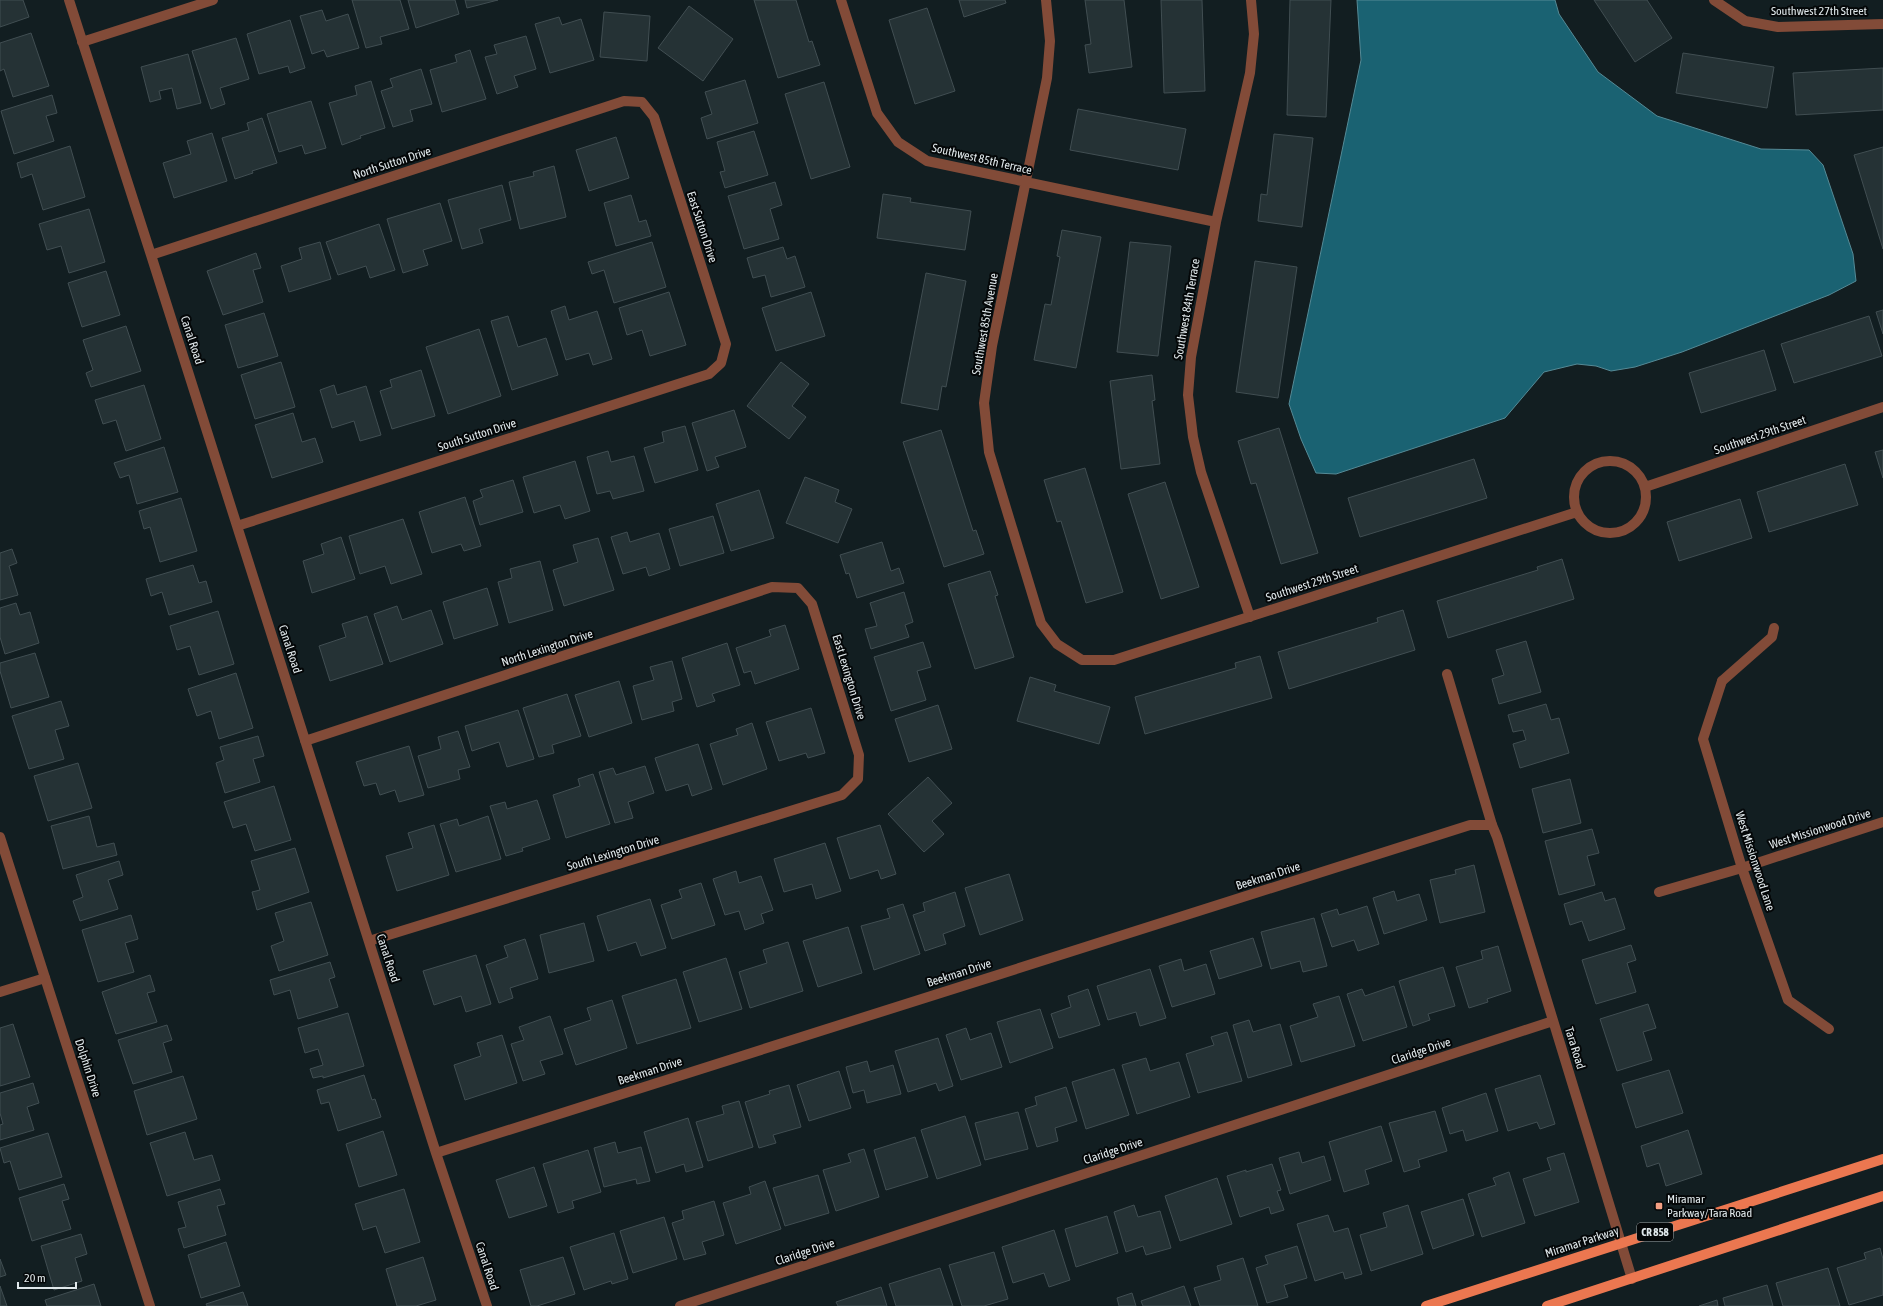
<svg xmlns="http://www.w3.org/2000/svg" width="1883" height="1306" font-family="'Asap Condensed',sans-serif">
<rect width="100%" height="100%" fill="#121e21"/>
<path fill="#1a6272" stroke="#558a96" d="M1357,0H1555L1559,14L1598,72L1657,116L1761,149L1809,150L1823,165L1853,254L1856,281L1829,295L1682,352L1635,367L1611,371L1596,366L1577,364L1544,372L1505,418L1336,474L1316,473L1301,439L1289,404L1361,60Z"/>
<path fill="#253235" stroke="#414e52" d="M0,0H23L29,17L0,27Z
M352,0H400L409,29L380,37L382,44L366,48Z
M408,0H455L459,14L416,28Z
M465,0H498L467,8Z
M754,0H796L809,42L812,41L820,65L778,78Z
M959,0H1005L1006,3L964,17Z
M1085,0H1124L1132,67L1089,73L1085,45L1091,44Z
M1161,0H1202L1205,91L1164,93Z
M1290,0H1331L1326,117L1287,115Z
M1594,0H1647L1672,38L1635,62Z
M689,6L733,39L703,81L658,48Z
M927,8L955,91L915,104L889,20Z
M322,10L326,21L348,14L359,48L327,57L324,50L312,54L300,16Z
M604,12L650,16L647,61L600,57Z
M559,17L562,25L581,19L594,60L550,73L535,24Z
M290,20L305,68L290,73L288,66L259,74L247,34Z
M31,33L49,86L13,97L4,69L0,71V43Z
M526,36L536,69L514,76L518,87L497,94L485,57L497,54L494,45Z
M236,38L249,79L220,88L225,104L211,109L192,51Z
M470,50L486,99L442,112L430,70L457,62L455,55Z
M1683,53L1774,67L1767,108L1676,93Z
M188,54L201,103L177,109L172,88L159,91L161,99L150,102L141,67Z
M1883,68V110L1796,115L1793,73Z
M421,69L432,104L410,110L413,121L393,127L381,91L393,87L390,79Z
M745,80L758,123L707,139L701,118L712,114L705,92Z
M371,81L385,128L360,136L361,138L342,145L329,103L357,95L355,86Z
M824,82L850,167L811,179L785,94Z
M52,95L57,113L46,116L54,141L14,154L1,111Z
M311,101L326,148L305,154L302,145L279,152L267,114Z
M1078,109L1186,129L1178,170L1070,150Z
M262,118L277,163L252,171L253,173L235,179L222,138L249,130L247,123Z
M754,131L768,175L725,188L720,172L725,171L717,142Z
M212,133L227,181L174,198L163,163L191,154L187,141Z
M1274,134L1313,138L1302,227L1258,221L1261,194L1267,195Z
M616,137L629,178L589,191L576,150Z
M70,146L85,197L43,210L32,174L21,178L17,163Z
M1883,147V249L1854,155Z
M554,166L566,217L520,229L509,182L534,176L533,172Z
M775,182L782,205L770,209L779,239L744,249L728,196Z
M502,185L511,220L479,229L483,243L462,249L448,200Z
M883,194L911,198L910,202L971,211L965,250L877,238Z
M631,195L639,222L646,220L651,236L616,246L604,203Z
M440,203L452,241L423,250L428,265L403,273L387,219Z
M89,209L105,262L69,273L61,246L47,250L39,224Z
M379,224L395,270L370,278L366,266L338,275L326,242Z
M1062,230L1101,237L1076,368L1034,360L1045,304L1051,305L1060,257L1057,256Z
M320,242L331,279L289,292L281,266L302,259L299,248Z
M652,242L666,287L614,303L604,270L592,274L588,262Z
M1130,242L1171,246L1158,356L1117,352Z
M783,247L787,259L795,256L805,287L771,297L765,275L753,278L747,258Z
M256,253L261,268L253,270L263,302L223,315L207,271Z
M1255,261L1297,267L1278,398L1236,392Z
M106,271L120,315L82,327L68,283Z
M926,273L966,281L946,387L942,386L938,410L901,403Z
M669,292L686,345L650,356L642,330L627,335L619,308Z
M811,292L825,336L776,351L762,308Z
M565,306L569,320L597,311L612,359L593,365L589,353L566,360L551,311Z
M1883,310V334L1876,312Z
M264,313L278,356L238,368L225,325Z
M508,316L518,347L546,338L558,375L512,390L491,321Z
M1869,316L1882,356L1794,383L1781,344Z
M126,326L141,371L91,387L86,373L93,370L83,340Z
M479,329L501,396L448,414L426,347Z
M1764,350L1776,390L1701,413L1689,373Z
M281,362L295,407L255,419L241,375Z
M781,362L809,384L792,406L806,417L789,439L747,406Z
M421,370L435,416L392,429L380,391L392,387L390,380Z
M1152,375L1155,400L1152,401L1160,464L1121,469L1110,381Z
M144,385L161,439L126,451L116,420L103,424L95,400Z
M334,385L337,395L366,386L381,435L360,441L354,421L332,428L320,390Z
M734,410L746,447L715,457L719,467L707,471L692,423Z
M293,413L302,442L315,438L323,462L272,478L255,425Z
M685,426L698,470L655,483L644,448L664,442L662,432Z
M1279,428L1318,553L1281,564L1256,483L1251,484L1238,441Z
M941,430L973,531L976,530L984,554L944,567L903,442Z
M164,447L178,492L137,504L129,475L120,478L114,463Z
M1883,450V478L1875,452Z
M608,451L611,462L634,456L644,491L613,499L610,491L597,494L587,457Z
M1474,459L1487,498L1360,537L1348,498Z
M575,461L590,511L565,519L560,505L534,513L523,477Z
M1845,464L1858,505L1769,532L1757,492Z
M1085,468L1123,592L1086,603L1061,521L1057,522L1044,480Z
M805,477L839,490L835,502L852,509L838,543L786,523Z
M513,480L523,512L480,525L473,501L483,497L480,490Z
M1165,482L1199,587L1161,599L1128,494Z
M759,490L774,538L731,551L716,504Z
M465,497L481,546L464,551L461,544L432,553L419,512Z
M181,498L197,551L160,562L150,527L144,529L139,511Z
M1740,499L1752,538L1679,561L1667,522Z
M713,516L724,553L680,566L669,529Z
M403,519L422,574L391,584L385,566L360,574L349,536Z
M627,532L630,542L659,533L670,569L649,576L646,567L623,574L611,537Z
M341,537L355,579L312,593L303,561L324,554L321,544Z
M598,538L614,590L564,606L553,570L578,562L573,545Z
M882,542L891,571L899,568L904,583L857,598L849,573L846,574L840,555Z
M12,549L17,563L9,566L18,595L0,600V553Z
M1562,559L1574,599L1448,638L1437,601L1538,570L1537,567Z
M540,561L553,610L509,623L498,582L512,578L510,569Z
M193,565L199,583L206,581L212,602L169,615L162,592L151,596L146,579Z
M990,571L998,595L995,596L1014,657L975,669L948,584Z
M487,588L498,625L454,639L443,602Z
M904,592L913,622L905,625L909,637L871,649L865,629L877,626L870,603Z
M16,603L20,615L30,612L39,643L5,654L0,637V608Z
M397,606L402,620L431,610L443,644L390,662L374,614Z
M1403,610L1415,650L1289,689L1278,652L1378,622L1377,618Z
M218,611L234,664L199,675L190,646L177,650L170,626Z
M367,616L383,664L330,681L319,646L346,637L342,624Z
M785,625L799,669L755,684L751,671L744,673L736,648L771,636L769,630Z
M1526,641L1541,692L1499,704L1492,679L1504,675L1496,650Z
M923,642L931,667L917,671L926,700L891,711L874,657Z
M727,643L740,685L712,694L715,701L697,707L682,658Z
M35,653L49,697L11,708L0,671V663Z
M1260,656L1272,698L1145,734L1135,697L1236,668L1235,663Z
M672,661L682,699L672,702L674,711L642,720L633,686L654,680L650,667Z
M236,673L253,728L219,739L211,711L197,716L188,689Z
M1030,677L1056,685L1054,691L1110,707L1099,744L1017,721Z
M619,681L632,723L589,737L575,695Z
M567,694L581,736L552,745L554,753L539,757L523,708Z
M61,701L69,726L55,730L64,759L29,769L12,716Z
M1546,704L1551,720L1559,718L1569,753L1520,768L1513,744L1526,740L1523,730L1513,732L1508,715Z
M938,705L952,749L909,762L895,719Z
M811,708L825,753L808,758L806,753L779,761L766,722Z
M518,710L534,759L507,767L499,742L472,751L465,726Z
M752,723L767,769L723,785L710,744L738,735L736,729Z
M458,731L470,767L458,770L460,779L428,788L418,756L441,749L438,737Z
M258,736L264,756L253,759L260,782L225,793L216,763L224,760L220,747Z
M698,744L712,789L692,796L688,784L666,791L655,758Z
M409,746L424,795L399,802L395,790L380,795L376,783L364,786L356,762Z
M78,763L92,808L48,821L34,776Z
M645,766L654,793L628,802L633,818L615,823L599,772L613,768L616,775Z
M593,774L610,824L566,838L553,795L580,786L578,779Z
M928,777L952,803L932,821L944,834L924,852L888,814Z
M1570,779L1581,823L1543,833L1532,789Z
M274,786L291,840L255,851L246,824L233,828L224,802Z
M537,800L550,839L522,848L523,851L506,856L490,806L505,802L507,809Z
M89,816L97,847L114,843L117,855L63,869L51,826Z
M488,816L501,859L456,872L440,824L457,819L459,826Z
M434,825L449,875L397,891L386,856L413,848L408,833Z
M880,825L896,874L881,879L878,870L850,879L837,838Z
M1592,829L1599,853L1587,856L1595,885L1559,895L1545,841Z
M825,843L841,891L816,899L812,884L784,892L774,859Z
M295,848L309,892L257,910L252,892L260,890L251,861Z
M119,861L123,875L108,880L118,909L80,921L73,901L83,897L76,875Z
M1474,865L1485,912L1440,923L1430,880L1456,874L1455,870Z
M736,871L739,883L761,876L773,910L761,914L764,923L745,930L739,911L725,915L713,879Z
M1009,874L1023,920L980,935L965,888Z
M701,883L715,925L672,939L661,905L682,898L679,890Z
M1394,891L1397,901L1419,894L1427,920L1384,934L1373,898Z
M955,892L965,926L943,934L946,944L925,951L913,915L925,911L923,903Z
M1602,892L1605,901L1615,898L1625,929L1589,941L1582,921L1570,925L1564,904Z
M650,899L666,948L641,956L636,942L608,951L597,916Z
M311,902L328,955L279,971L271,946L284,941L275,913Z
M903,904L920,954L874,970L861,926L890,918L887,909Z
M1367,906L1379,944L1358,951L1354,940L1332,947L1321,914L1337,909L1339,915Z
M131,915L138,939L125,943L134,972L98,982L82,930Z
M1314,918L1327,966L1303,972L1300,961L1271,969L1261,932Z
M584,923L594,961L549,973L540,935Z
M848,927L862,973L818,987L803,941Z
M1253,938L1262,966L1219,979L1210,951Z
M525,939L538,979L510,988L513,998L499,1003L486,965L508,957L504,946Z
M788,942L803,991L750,1008L739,972L767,963L763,950Z
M1631,945L1636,960L1627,963L1636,992L1596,1004L1582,960Z
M1498,946L1511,991L1487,999L1488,1002L1469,1008L1456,967L1483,959L1481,951Z
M476,955L491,1004L466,1012L461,996L434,1005L423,971Z
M726,958L742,1009L699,1022L683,972Z
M1181,959L1184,971L1206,964L1215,994L1172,1007L1159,966Z
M330,962L335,977L329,979L338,1007L298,1019L290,990L274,995L270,980Z
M1443,967L1455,1006L1428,1014L1430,1020L1413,1026L1399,981Z
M1150,969L1166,1018L1140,1026L1136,1012L1108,1020L1097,986Z
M150,975L155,991L147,993L157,1022L116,1034L102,992Z
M676,979L691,1028L637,1044L622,996Z
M1394,986L1407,1027L1363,1041L1347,994L1362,989L1365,996Z
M1088,989L1100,1025L1059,1038L1051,1014L1071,1007L1068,996Z
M1339,996L1355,1046L1301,1062L1290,1026L1318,1017L1313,1004Z
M612,1000L627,1048L576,1065L564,1029L591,1020L587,1008Z
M1648,1004L1656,1028L1643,1032L1652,1060L1617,1071L1600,1019Z
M1040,1009L1053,1048L1010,1063L997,1022Z
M348,1013L364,1066L323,1078V1076L313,1078L310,1069L323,1065L318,1049L305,1053L298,1028Z
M550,1016L563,1054L540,1061L545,1074L523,1081L511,1044L524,1040L519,1027Z
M1249,1020L1253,1032L1280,1024L1292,1065L1248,1078L1233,1025Z
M13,1024L30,1077L0,1086V1028Z
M167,1025L172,1040L163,1043L172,1072L133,1084L118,1040Z
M966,1028L970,1040L991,1033L1002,1067L961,1080L946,1035Z
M1227,1032L1242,1081L1198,1093L1186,1054L1214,1045L1211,1037Z
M502,1035L517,1083L465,1100L454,1065L481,1056L477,1043Z
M938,1038L953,1086L939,1091L936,1083L908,1092L895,1051Z
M1146,1058L1150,1071L1179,1062L1190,1097L1137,1114L1122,1065Z
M867,1061L870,1072L893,1065L901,1094L867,1103L864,1090L853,1093L846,1067Z
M1114,1069L1129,1115L1086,1129L1072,1082Z
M1669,1070L1683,1113L1636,1128L1622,1084Z
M839,1071L851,1108L809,1121L797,1085Z
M364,1075L372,1100L375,1099L381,1117L338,1131L329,1102L321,1104L317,1090Z
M1540,1075L1555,1124L1540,1129L1537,1122L1508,1131L1495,1089Z
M183,1076L197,1119L147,1135L134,1091Z
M33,1083L39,1103L27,1107L34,1130L0,1140V1125L3,1124L0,1113V1093Z
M789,1085L801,1127L773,1135L776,1143L759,1148L745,1102L770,1094L769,1091Z
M1066,1087L1077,1121L1055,1128L1058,1141L1037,1147L1025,1109L1037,1105L1035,1097Z
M1486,1093L1498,1131L1466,1141L1463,1130L1450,1134L1442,1108Z
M739,1101L753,1147L708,1161L696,1122L724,1114L722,1106Z
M1435,1111L1447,1151L1418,1160L1420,1167L1404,1172L1389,1123Z
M1018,1112L1028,1149L985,1160L975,1123Z
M965,1116L981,1165L937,1179L921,1130Z
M688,1118L703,1167L686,1172L684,1164L656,1173L644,1132Z
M1381,1126L1392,1161L1365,1170L1369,1184L1344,1192L1329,1142Z
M1688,1130L1702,1174L1666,1186L1659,1163L1647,1167L1641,1146Z
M383,1131L397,1175L359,1187L346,1144Z
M185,1132L194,1160L212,1155L220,1180L167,1196L150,1143Z
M48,1133L62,1177L19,1190L10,1161L4,1163L0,1148Z
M915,1137L928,1177L886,1190L874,1150Z
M615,1142L618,1153L641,1147L650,1181L637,1184L636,1179L604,1187L594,1148Z
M864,1149L879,1197L836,1211L823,1170L851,1162L848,1154Z
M588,1150L601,1192L572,1201L574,1208L558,1213L543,1164Z
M1299,1152L1302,1163L1324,1156L1331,1180L1290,1194L1279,1158Z
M1564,1153L1579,1202L1535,1216L1523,1179L1551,1170L1547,1158Z
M1272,1164L1281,1190L1277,1191L1284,1210L1271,1214L1269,1207L1240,1217L1227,1176L1246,1170V1172Z
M534,1167L547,1206L509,1218L496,1180Z
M1509,1172L1525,1223L1482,1237L1468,1194L1496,1185L1493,1178Z
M818,1175L829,1213L785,1226L773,1188Z
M1217,1178L1232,1224L1180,1241L1165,1196Z
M765,1181L781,1229L736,1244L723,1203L751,1194L749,1187Z
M64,1184L69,1199L62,1201L71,1229L32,1241L19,1198Z
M220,1189L225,1204L217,1206L226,1235L184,1248L178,1229L186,1227L178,1202Z
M404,1189L420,1242L385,1253L376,1226L363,1230L355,1204Z
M1463,1199L1474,1235L1433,1249L1421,1212Z
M714,1201L724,1235L702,1242L706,1254L684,1260L672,1223L684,1219L682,1211Z
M1134,1205L1138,1217L1160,1211L1171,1248L1146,1255L1143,1246L1126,1252L1114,1212Z
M1408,1205L1423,1254L1371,1271L1360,1235L1387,1227L1383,1213Z
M1328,1215L1334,1232L1348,1228L1362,1274L1345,1279L1343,1272L1315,1281L1297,1224Z
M1107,1216L1118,1253L1076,1267L1065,1229Z
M664,1217L677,1259L633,1273L620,1231Z
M1054,1230L1070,1280L1049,1287L1044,1273L1013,1283L1002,1247Z
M614,1233L628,1279L612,1284L611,1281L584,1290L570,1247Z
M81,1234L87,1254L75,1258L82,1281L54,1290L41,1246Z
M226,1242L240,1286L201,1298L188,1255Z
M1297,1246L1307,1278L1284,1285L1288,1297L1267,1303L1256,1268L1268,1264L1265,1256Z
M1880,1248L1883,1259V1295L1849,1305L1837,1268L1866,1259L1864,1253Z
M994,1252L1008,1299L984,1306H962L949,1265Z
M423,1257L436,1300L416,1306H397L386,1269Z
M563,1257L575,1294L537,1306H531L520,1270Z
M1243,1258L1258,1306H1200L1194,1288L1221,1280L1217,1266Z
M0,1259L6,1275L0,1277Z
M940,1268L953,1306H896L889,1284Z
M1828,1268L1840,1306H1783L1776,1283Z
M94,1284L101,1306H47L45,1300Z
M1767,1285L1773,1306H1725L1723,1298Z
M0,1286L7,1306H0Z
M1184,1286L1191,1306H1143L1141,1301Z
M881,1287L887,1306H838L836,1302Z
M243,1292L248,1306H207L206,1304Z
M1132,1293L1136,1306H1119L1117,1298Z
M1717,1300L1718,1306H1699Z"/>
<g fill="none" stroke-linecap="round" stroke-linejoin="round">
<path stroke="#824b38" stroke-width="10" d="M1447,674L1492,825
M1722,681L1772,637L1774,628
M1659,892L1742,868"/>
<path stroke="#824b38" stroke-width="10" d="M69,0L151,255L436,1153L487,1306
M841,0L877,113L898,142L927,161L1216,222
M1046,0L1050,41L1047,78L992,346L984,403L989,452L1041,623L1057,644L1082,660H1114L1577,512
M1714,0L1745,21L1778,27L1883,24
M82,42L213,0
M151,255L624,101L642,102L654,117L726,344L721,363L709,374L237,526
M1574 497a36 36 0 1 1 72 0a36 36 0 1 1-72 0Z
M1645,487L1883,407
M1250,617L1201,472L1193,437L1188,395L1191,357L1216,222L1250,73L1254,34L1251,0
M1722,681L1703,739L1742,868L1788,1000L1829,1029
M305,741L772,587L798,588L812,604L859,755L858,779L842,795L369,941
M1742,868L1883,822
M0,992L45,978
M436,1153L1470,825H1492L1497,837L1632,1279
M680,1306L1553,1021"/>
<path stroke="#824b38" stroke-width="10" d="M0,837L150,1306"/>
<path stroke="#eb7750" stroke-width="10" d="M1426,1306L1883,1159
M1547,1306L1883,1196"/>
</g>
<rect fill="#f39f83" stroke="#040708" stroke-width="1.5" x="1655" y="1202" width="8" height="8" rx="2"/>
<g text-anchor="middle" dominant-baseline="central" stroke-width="4" stroke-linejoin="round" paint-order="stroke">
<rect fill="#040708" stroke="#9ea4a7" stroke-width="1" x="1637" y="1223" width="36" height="18" rx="3"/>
<g font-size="11" font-weight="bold" fill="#e0e8eb">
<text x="1655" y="1232">CR 858</text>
</g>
<g font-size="12" fill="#e0e8eb" stroke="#040708">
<text x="1819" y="11">Southwest 27th Street</text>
<text transform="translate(982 159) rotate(13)">Southwest 85th Terrace</text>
<text transform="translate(392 163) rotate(-18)">North Sutton Drive</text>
<text transform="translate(702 227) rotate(72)">East Sutton Drive</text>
<text transform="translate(1187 309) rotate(-80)">Southwest 84th Terrace</text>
<text transform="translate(985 324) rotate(-80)">Southwest 85th Avenue</text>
<text transform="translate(192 340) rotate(72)">Canal Road</text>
<text transform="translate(477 435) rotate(-18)">South Sutton Drive</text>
<text transform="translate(1760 435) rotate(-19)">Southwest 29th Street</text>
<text transform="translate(1312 583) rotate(-18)">Southwest 29th Street</text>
<text transform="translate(547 648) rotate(-18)">North Lexington Drive</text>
<text transform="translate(290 649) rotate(72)">Canal Road</text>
<text transform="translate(849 677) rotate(73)">East Lexington Drive</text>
<text transform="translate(1820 829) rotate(-18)">West Missionwood Drive</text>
<text transform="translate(613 853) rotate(-17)">South Lexington Drive</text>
<text transform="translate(1755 861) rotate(72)">West Missionwood Lane</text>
<text transform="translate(1268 876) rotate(-18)">Beekman Drive</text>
<text transform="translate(388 958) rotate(72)">Canal Road</text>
<text transform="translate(959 973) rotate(-18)">Beekman Drive</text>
<text transform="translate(1575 1048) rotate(73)">Tara Road</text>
<text transform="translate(1421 1051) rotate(-18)">Claridge Drive</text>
<text transform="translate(88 1068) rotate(72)">Dolphin Drive</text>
<text transform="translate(650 1071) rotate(-18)">Beekman Drive</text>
<text transform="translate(1113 1151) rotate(-18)">Claridge Drive</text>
<text transform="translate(1582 1242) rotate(-18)">Miramar Parkway</text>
<text transform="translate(805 1252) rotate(-18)">Claridge Drive</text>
<text transform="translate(487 1266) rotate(72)">Canal Road</text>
</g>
<g font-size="12" fill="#e0e8eb" stroke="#040708" text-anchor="start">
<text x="1667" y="1199">Miramar<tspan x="1667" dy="14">Parkway/Tara Road</tspan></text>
</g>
</g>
<path d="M18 1282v6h58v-6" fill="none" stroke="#e0e8eb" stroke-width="2"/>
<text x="24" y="1282" font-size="12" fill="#e0e8eb" stroke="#040708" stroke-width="3" paint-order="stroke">20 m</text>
</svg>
